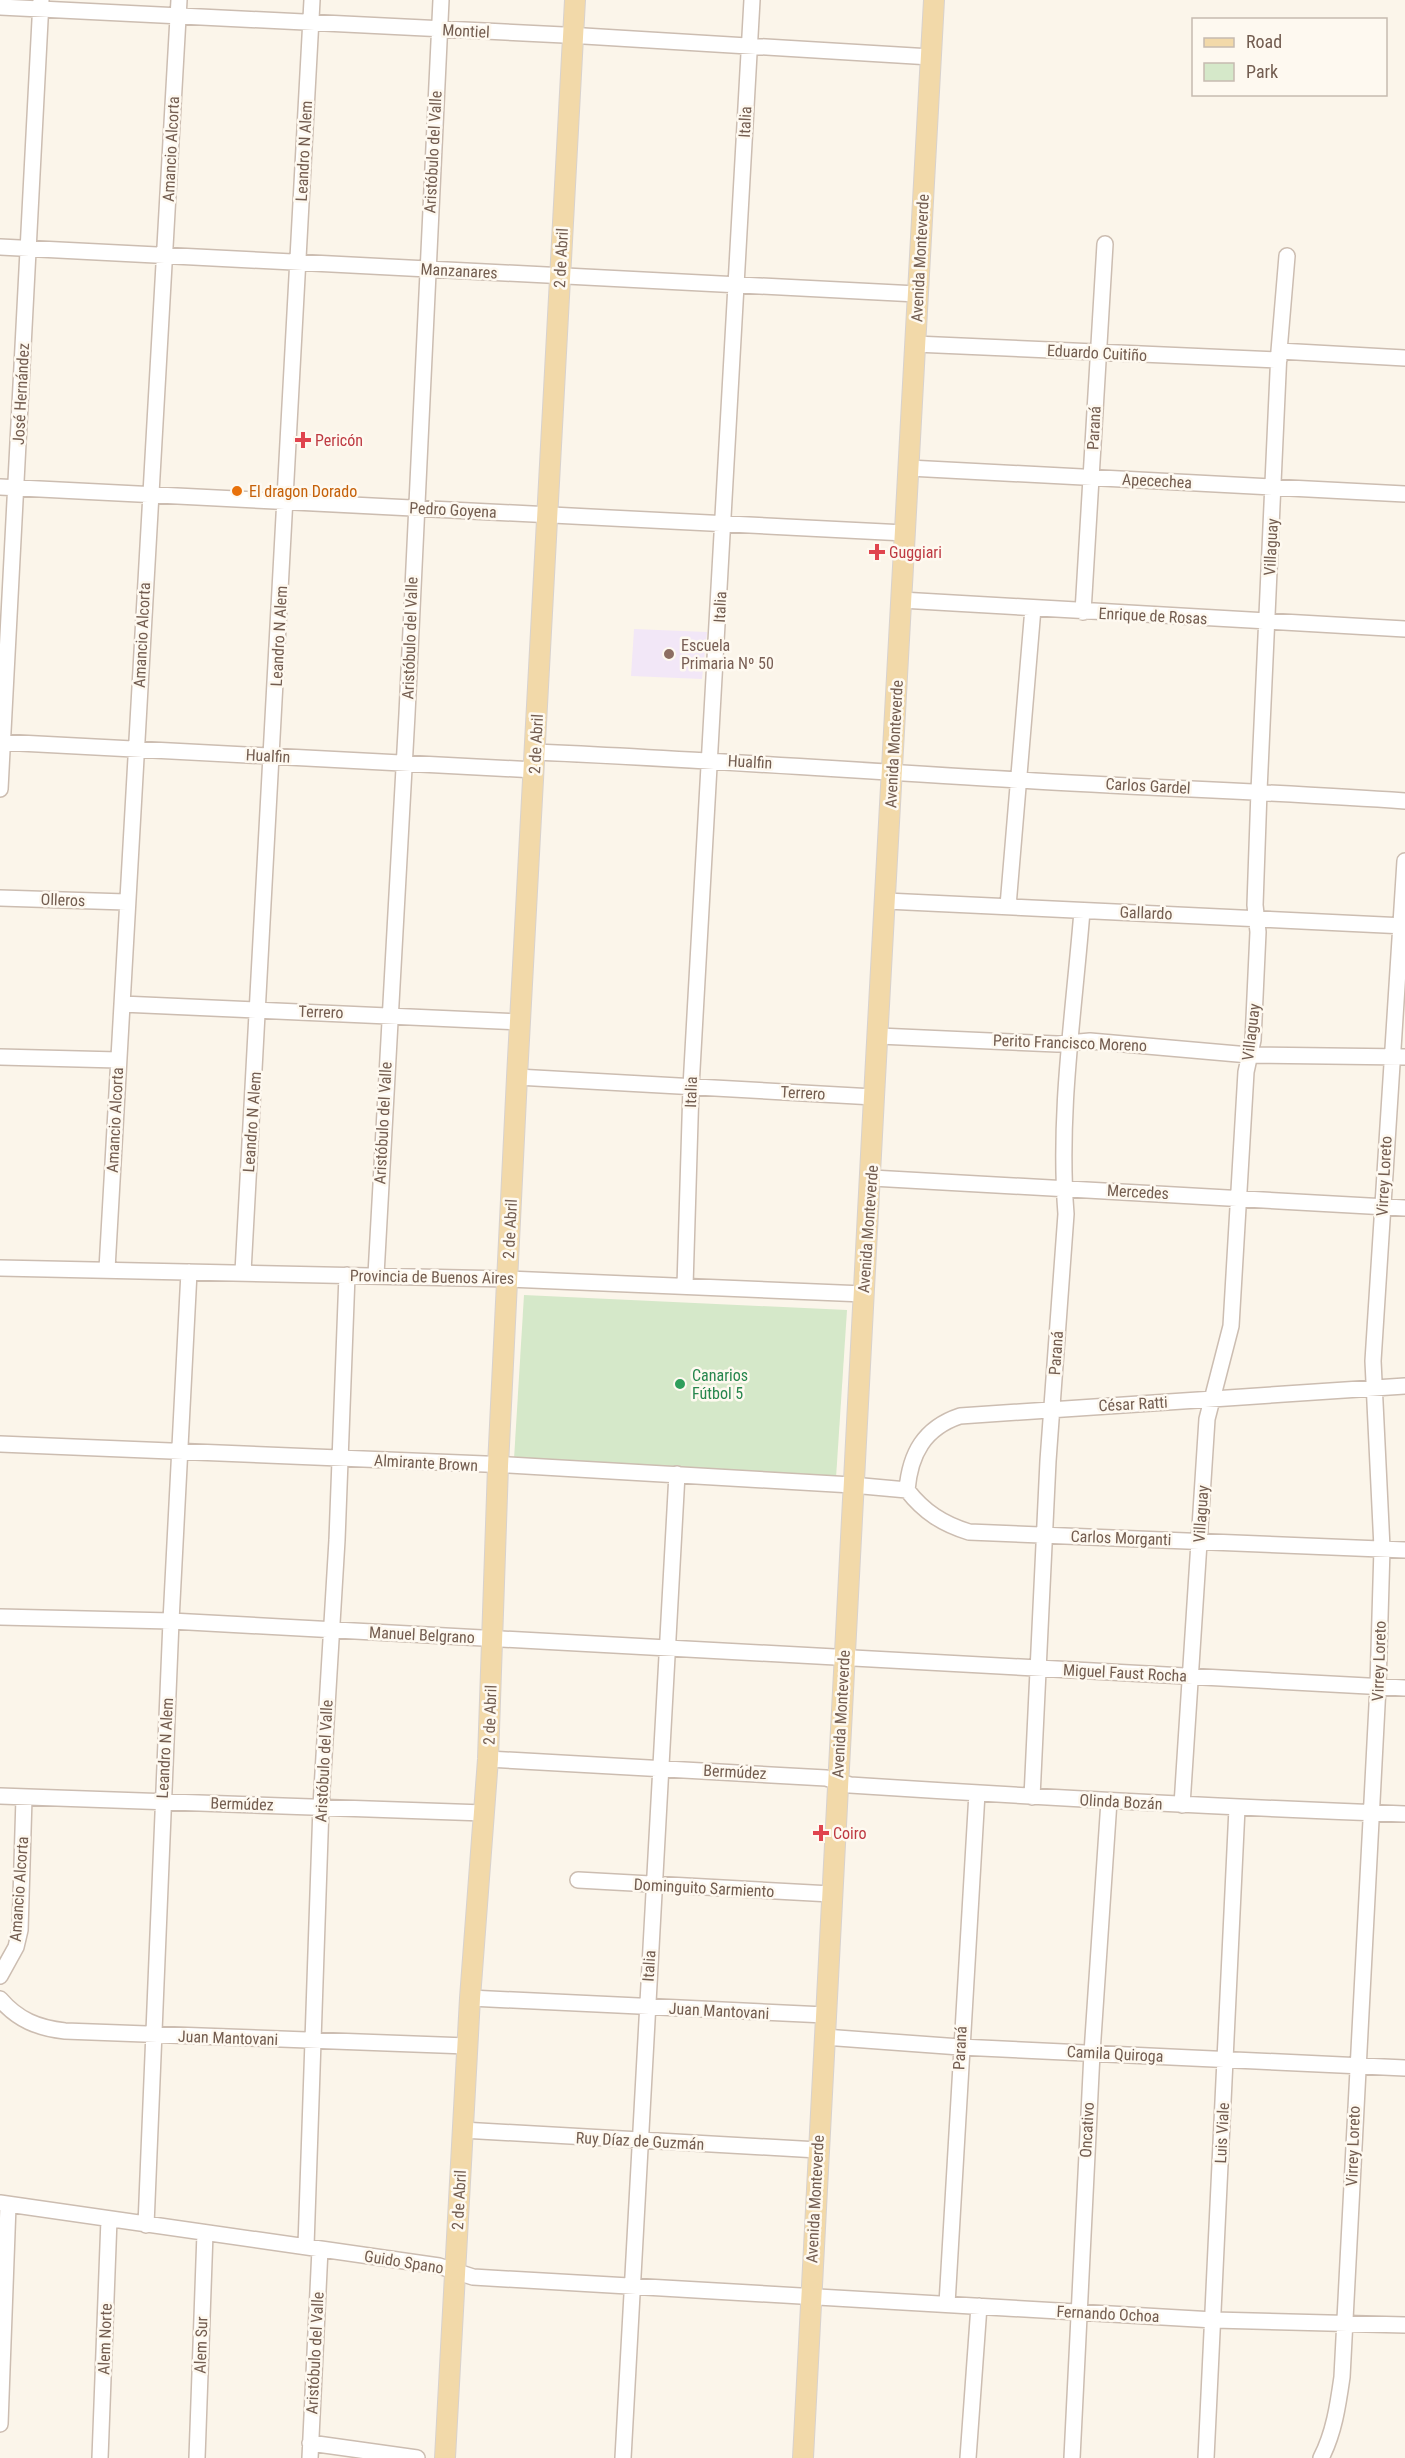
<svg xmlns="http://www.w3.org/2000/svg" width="1405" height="2458" font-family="'Roboto Condensed',sans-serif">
<rect width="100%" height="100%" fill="#fbf5ea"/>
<path fill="#f2e7f7" d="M634,629L707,632L702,679L631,676Z"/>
<path fill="#d5e8c9" d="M524,1295L847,1310L836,1478L514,1459Z"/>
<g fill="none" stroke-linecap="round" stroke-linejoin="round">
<g stroke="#ccbdb1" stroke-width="18">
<path id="minor" d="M0,7L584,36L931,57
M0,247L917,294
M915,344L1279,360
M1279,351L1405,358
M909,468L1405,494
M0,487L905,533
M901,600L1405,629
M1083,612L1105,244
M0,742L535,770
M536,752C697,759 859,771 1020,780C1148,788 1277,792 1405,801
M0,789L41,1
M0,898L126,902
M886,901L1405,926
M1008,906L1033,608
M122,1004L520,1022
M879,1036L1057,1044L1090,1041L1249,1055L1405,1057
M0,1057L118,1060
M517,1077L874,1097
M872,1178L1405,1208
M0,1268L508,1279L864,1294
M107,1269L179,0
M243,1272L312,0
M376,1275L407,714L441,0
M685,1286L691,1087L752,0
M0,1444L509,1465L852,1485L907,1490C924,1512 943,1524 969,1532L1405,1550
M907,1490C910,1454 924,1428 960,1416L1405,1386
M0,1617L171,1621L1405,1688
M488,1759L826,1778L850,1785C1035,1797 1220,1807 1405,1814
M0,1796L484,1813
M1032,1797L1048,1461L1066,1214C1058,1113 1074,1012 1082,911
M1182,1805L1207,1419L1231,1326L1246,1072L1253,1040L1258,932L1255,905L1259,791L1279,351L1287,256
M578,1880L831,1894
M0,1976L16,1947L20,1930L24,1798
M470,1998L825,2015
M0,1999C18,2020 38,2028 65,2031L467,2046
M824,2037L960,2047L1405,2068
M462,2130L818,2150
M0,2203L439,2266L473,2277L1214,2320L1405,2325
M146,2225L171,1621L189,1272
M306,2246L321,1806L337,1540L347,1275
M947,2304L977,1793
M0,2424L8,2205
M310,2443L417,2458
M100,2458L109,2219
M197,2458L205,2233
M310,2458L320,2249
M623,2458L677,1474
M968,2458L979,2306
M1072,2458L1092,2053L1109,1801
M1206,2458L1237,1808
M1321,2458C1334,2433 1338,2405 1342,2377L1378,1686L1382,1548L1373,1361L1405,861"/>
</g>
<g stroke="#d8d2ce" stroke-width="22">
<path id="major" d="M445,2458L470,1998L488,1759L498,1466L517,1077L575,0
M803,2458L874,1097L934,0"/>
</g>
<use href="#minor" stroke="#fff" stroke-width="15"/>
<use href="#major" stroke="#f2d9a9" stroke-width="20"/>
</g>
<g fill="#e0444e" stroke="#fef9f0" stroke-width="2">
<path d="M300 431h6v6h6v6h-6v6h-6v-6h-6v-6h6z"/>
<path d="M874 543h6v6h6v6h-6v6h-6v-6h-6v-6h6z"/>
<path d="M818 1824h6v6h6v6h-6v6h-6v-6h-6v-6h6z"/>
</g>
<circle fill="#e8710a" stroke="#fef9f0" stroke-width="2" cx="237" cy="491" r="6"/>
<circle fill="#8d6e63" stroke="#fef9f0" stroke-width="2" cx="669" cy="654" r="6"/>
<circle fill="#2e9e5b" stroke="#fef9f0" stroke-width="2" cx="680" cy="1384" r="6"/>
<g text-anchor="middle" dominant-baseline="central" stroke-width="5" stroke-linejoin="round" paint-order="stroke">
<g font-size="16" fill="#735d50" stroke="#fef9f0">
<text transform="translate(466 31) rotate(3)">Montiel</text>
<text transform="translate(745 122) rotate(-87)">Italia</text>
<text transform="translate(171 149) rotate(-87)">Amancio Alcorta</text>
<text transform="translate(304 151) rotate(-87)">Leandro N Alem</text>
<text transform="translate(433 152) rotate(-87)">Aristóbulo del Valle</text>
<text transform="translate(561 258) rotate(-87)">2 de Abril</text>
<text transform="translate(920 258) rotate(-87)">Avenida Monteverde</text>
<text transform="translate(459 271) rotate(3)">Manzanares</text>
<text transform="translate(1097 353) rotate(3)">Eduardo Cuitiño</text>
<text transform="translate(21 394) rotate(-87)">José Hernández</text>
<text transform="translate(1094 428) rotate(-87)">Paraná</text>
<text transform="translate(1157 481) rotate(3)">Apecechea</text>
<text transform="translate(453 510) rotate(3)">Pedro Goyena</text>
<text transform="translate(1271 547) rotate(-87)">Villaguay</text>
<text transform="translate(720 607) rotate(-87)">Italia</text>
<text transform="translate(1153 616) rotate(3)">Enrique de Rosas</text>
<text transform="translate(142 635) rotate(-87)">Amancio Alcorta</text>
<text transform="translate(279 636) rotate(-87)">Leandro N Alem</text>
<text transform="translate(410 638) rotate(-88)">Aristóbulo del Valle</text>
<text transform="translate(536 744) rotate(-87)">2 de Abril</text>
<text transform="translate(894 744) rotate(-87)">Avenida Monteverde</text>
<text transform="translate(268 756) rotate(3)">Hualfin</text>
<text transform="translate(750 762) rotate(3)">Hualfin</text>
<text transform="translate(1148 786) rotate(3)">Carlos Gardel</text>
<text transform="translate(63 900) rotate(2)">Olleros</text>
<text transform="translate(1146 913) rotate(2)">Gallardo</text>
<text transform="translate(321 1012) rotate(2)">Terrero</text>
<text transform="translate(1251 1032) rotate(-83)">Villaguay</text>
<text transform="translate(1070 1043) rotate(2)">Perito Francisco Moreno</text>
<text transform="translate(691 1092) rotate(-88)">Italia</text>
<text transform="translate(803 1093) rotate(3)">Terrero</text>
<text transform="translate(115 1120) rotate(-87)">Amancio Alcorta</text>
<text transform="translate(252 1122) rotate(-86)">Leandro N Alem</text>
<text transform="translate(383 1123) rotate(-87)">Aristóbulo del Valle</text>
<text transform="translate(1384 1176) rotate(-87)">Virrey Loreto</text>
<text transform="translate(1138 1192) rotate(3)">Mercedes</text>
<text transform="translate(510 1229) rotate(-87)">2 de Abril</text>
<text transform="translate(868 1229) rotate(-86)">Avenida Monteverde</text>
<text transform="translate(432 1277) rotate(1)">Provincia de Buenos Aires</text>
<text transform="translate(1056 1353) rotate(-86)">Paraná</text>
<text transform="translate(1133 1404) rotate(-3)">César Ratti</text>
<text transform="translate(426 1463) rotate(3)">Almirante Brown</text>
<text transform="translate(1201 1514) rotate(-86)">Villaguay</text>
<text transform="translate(1121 1538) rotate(2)">Carlos Morganti</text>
<text transform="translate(422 1635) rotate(3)">Manuel Belgrano</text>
<text transform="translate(1379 1661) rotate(-88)">Virrey Loreto</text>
<text transform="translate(1125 1673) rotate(3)">Miguel Faust Rocha</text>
<text transform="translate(841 1714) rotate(-87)">Avenida Monteverde</text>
<text transform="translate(490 1715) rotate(-88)">2 de Abril</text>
<text transform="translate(165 1748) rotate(-87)">Leandro N Alem</text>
<text transform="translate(324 1761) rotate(-87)">Aristóbulo del Valle</text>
<text transform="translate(735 1772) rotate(3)">Bermúdez</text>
<text transform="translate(1121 1802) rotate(3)">Olinda Bozán</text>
<text transform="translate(242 1804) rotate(2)">Bermúdez</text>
<text transform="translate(704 1888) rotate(3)">Dominguito Sarmiento</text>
<text transform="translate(19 1889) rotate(-86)">Amancio Alcorta</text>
<text transform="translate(649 1966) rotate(-86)">Italia</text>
<text transform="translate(719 2011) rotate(3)">Juan Mantovani</text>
<text transform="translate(228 2038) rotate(2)">Juan Mantovani</text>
<text transform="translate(960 2048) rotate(-87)">Paraná</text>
<text transform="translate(1115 2054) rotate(3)">Camila Quiroga</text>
<text transform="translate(1087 2130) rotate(-87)">Oncativo</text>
<text transform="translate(1222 2133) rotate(-87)">Luis Viale</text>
<text transform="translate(640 2141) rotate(3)">Ruy Díaz de Guzmán</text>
<text transform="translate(1353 2146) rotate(-88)">Virrey Loreto</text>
<text transform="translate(815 2199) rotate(-87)">Avenida Monteverde</text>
<text transform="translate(459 2200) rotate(-87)">2 de Abril</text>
<text transform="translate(404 2262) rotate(9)">Guido Spano</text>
<text transform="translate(1108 2314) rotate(3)">Fernando Ochoa</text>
<text transform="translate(105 2339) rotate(-88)">Alem Norte</text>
<text transform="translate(201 2345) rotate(-88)">Alem Sur</text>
<text transform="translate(315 2353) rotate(-87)">Aristóbulo del Valle</text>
</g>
<g font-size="16" fill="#be3a42" stroke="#fef9f0" text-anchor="start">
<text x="315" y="440">Pericón</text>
<text x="889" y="552">Guggiari</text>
<text x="833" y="1833">Coiro</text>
</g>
<g font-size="16" fill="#c56008" stroke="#fef9f0" text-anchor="start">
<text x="249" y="491">El dragon Dorado</text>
</g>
<g font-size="16" fill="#785e54" stroke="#fef9f0" text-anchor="start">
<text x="681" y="645">Escuela<tspan x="681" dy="18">Primaria Nº 50</tspan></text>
</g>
<g font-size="16" fill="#27864d" stroke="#fef9f0" text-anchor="start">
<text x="692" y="1375">Canarios<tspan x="692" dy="18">Fútbol 5</tspan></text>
</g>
</g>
<rect x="1192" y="18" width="195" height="78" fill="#fef9f0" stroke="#c6bbb0" stroke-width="1.5"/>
<rect x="1204" y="38" width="30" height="9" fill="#f2d9a9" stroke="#c6bbb0" stroke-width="1.5"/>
<text x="1246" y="48" font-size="18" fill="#735d50">Road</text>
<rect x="1204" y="63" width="30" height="18" fill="#d5e8c9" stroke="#c6bbb0" stroke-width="1.5"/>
<text x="1246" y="78" font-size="18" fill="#735d50">Park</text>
</svg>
